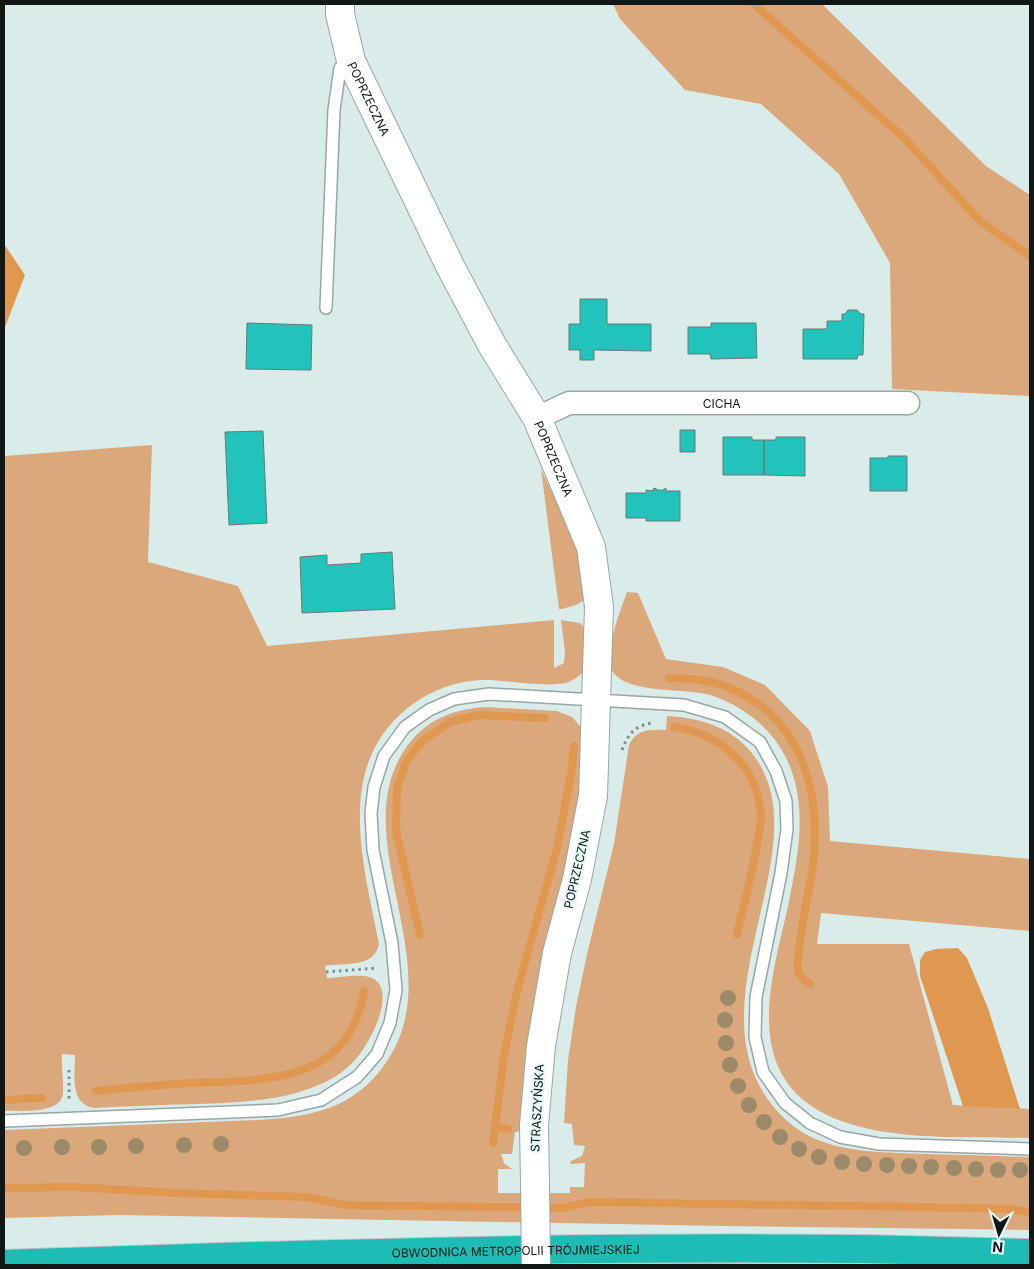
<svg xmlns="http://www.w3.org/2000/svg" width="1034" height="1269" font-family="Inter,sans-serif">
<rect width="100%" height="100%" fill="#daecea"/>
<path fill="#dba87b" d="M613,4H822L986,166L1030,195V396L892,389L890,263L839,174L761,104L685,90L620,19Z
M152,445L148,562L238,586L267,646L554,620V668L564,663L565,653L561,620L580,623L588,632L585,671C580,675 575,679 569,682C553,688 509,681 490,680C461,679 432,689 409,707C333,766 364,865 379,944C374,969 344,962 325,966L327,978C338,978 362,973 372,978C399,991 368,1047 354,1061C344,1072 330,1081 316,1086C278,1102 237,1102 197,1104C162,1105 128,1106 94,1108C69,1104 75,1073 75,1055L62,1054C61,1067 64,1081 63,1094C60,1115 19,1110 4,1111V456Z
M541,469L579,550L585,600L576,605L562,609H559Z
M627,592L638,593L666,659L723,667L765,685L810,731L828,787L830,841L1030,859V931L821,913L817,944H909L953,1105L1030,1109V1138C939,1135 772,1154 769,1022C768,980 782,937 790,896C799,852 807,804 788,762C773,729 744,706 710,695C685,687 615,696 610,664C607,645 620,611 627,592Z
M485,707L557,711L572,717L582,728L583,783L521,1131L515,1132L512,1154H501L504,1163L512,1169H498V1193H570V1187H584L585,1163L570,1164L571,1161L582,1156L585,1146L574,1145L572,1124L564,1123L568,1060L576,1007L587,954L614,844L629,745C636,729 650,729 666,730L667,716C700,718 729,726 751,752C823,839 699,987 763,1092C774,1110 790,1126 809,1136C846,1154 888,1152 928,1154C962,1155 996,1156 1030,1157V1230L721,1226L118,1215L4,1218V1130L259,1120C310,1117 354,1109 385,1064C456,964 337,833 411,741C430,718 456,709 485,707Z
M702,1263L888,1265H484H515Z"/>
<path fill="#e09851" d="M4,244L25,275L4,330Z
M958,948L967,958L988,1008L1020,1109L963,1106L920,976V960L925,952L936,949Z"/>
<g fill="none" stroke-linecap="round" stroke-linejoin="round">
<path stroke="#e09851" stroke-width="8" d="M754,4L904,138L980,221L1030,256
M669,678C688,679 707,679 725,686C804,716 823,796 812,873C807,901 800,930 798,959C798,962 797,967 798,970C799,977 805,981 810,984
M674,727C722,734 759,767 761,818C761,826 758,836 757,844C752,875 744,904 737,934
M420,935L396,831L397,789L406,762L422,741L450,722L478,715L545,718
M96,1091C128,1087 160,1085 192,1083C266,1080 349,1084 364,991
M4,1100L42,1098
M495,1127L508,1129
M493,1143L504,1056L516,995L557,848L572,769L574,746
M4,1188L75,1187L175,1193L307,1197L345,1205L563,1208L589,1202L922,1207L1010,1209L1030,1212"/>
</g>
<path fill="#21c3bb" stroke="#697977" d="M580,299H607V324H651V351L594,350V360H580V350H569V324H580Z
M848,310H857L861,314H864L863,355H858L857,359H803V329H827V321H842V314H845Z
M247,323L312,325L311,370L246,369Z
M711,323H756L757,358L711,359L710,354H688V327H711Z
M680,430H695V452H680Z
M263,431L267,523L229,525L225,432Z
M723,437H752V440H764V475H723Z
M776,437H805V476L764,475V440H776Z
M888,456H907V491H870V458H888Z
M656,488V490H663L666,488V491H680V521H646V518H626V493H646V490L653,491V489Z
M392,552L395,609L302,613L300,557L327,555V565L361,563V554Z"/>
<g fill="none" stroke-linecap="round" stroke-linejoin="round">
<g stroke="#96a7a6" stroke-width="14">
<path id="lane" d="M326,308L334,110L340,68L351,61
M4,1121L278,1110L321,1100L357,1077L377,1054L390,1023L396,990L392,943L373,850L371,813L374,787L384,756L405,727L429,710L454,699L489,694L684,705L725,717L760,742L776,771L786,801L787,829L781,873L756,997L755,1037L763,1072L785,1103L810,1123L840,1137L879,1144L1030,1149"/>
</g>
<g stroke="#96a7a6" stroke-width="25">
<g id="street">
<path id="s1" d="M537,418L569,403H908"/>
</g>
</g>
<g stroke="#96a7a6" stroke-width="30">
<g id="secondary">
<path id="s2" d="M340,4V14L351,61L450,266L492,345L537,418L591,547L599,607L593,796L577,879L557,953L541,1046L534,1125L535,1184"/>
</g>
</g>
<g stroke="#c6c7c7" stroke-width="30">
<g id="highway">
<path id="s3" d="M4,1264C291,1254 578,1246 865,1249C920,1250 975,1252 1030,1253"/>
</g>
</g>
<path stroke="#7f8d8b" stroke-width="3" stroke-dasharray="2.5 4" stroke-linecap="butt" d="M622,750C628,734 635,725 653,723
M326,972L378,968
M69,1070V1100"/>
<use href="#lane" stroke="#fff" stroke-width="11"/>
<use href="#street" stroke="#fff" stroke-width="22"/>
<use href="#secondary" stroke="#fff" stroke-width="28"/>
<use href="#highway" stroke="#1dbcb4" stroke-width="28"/>
<g stroke="#96a7a6" stroke-width="30" stroke-linecap="butt">
<path id="secondary-bridge" d="M535,1184L536,1265"/>
</g>
<use href="#secondary-bridge" stroke="#fff" stroke-width="28"/>
</g>
<g fill="#9c8a69">
<circle cx="728" cy="998" r="8"/>
<circle cx="725" cy="1020" r="8"/>
<circle cx="726" cy="1043" r="8"/>
<circle cx="730" cy="1065" r="8"/>
<circle cx="738" cy="1086" r="8"/>
<circle cx="749" cy="1105" r="8"/>
<circle cx="764" cy="1122" r="8"/>
<circle cx="780" cy="1137" r="8"/>
<circle cx="221" cy="1144" r="8"/>
<circle cx="184" cy="1145" r="8"/>
<circle cx="136" cy="1146" r="8"/>
<circle cx="62" cy="1147" r="8"/>
<circle cx="99" cy="1147" r="8"/>
<circle cx="24" cy="1148" r="8"/>
<circle cx="799" cy="1149" r="8"/>
<circle cx="819" cy="1157" r="8"/>
<circle cx="842" cy="1162" r="8"/>
<circle cx="864" cy="1164" r="8"/>
<circle cx="887" cy="1165" r="8"/>
<circle cx="909" cy="1166" r="8"/>
<circle cx="931" cy="1167" r="8"/>
<circle cx="954" cy="1168" r="8"/>
<circle cx="976" cy="1169" r="8"/>
<circle cx="998" cy="1170" r="8"/>
<circle cx="1020" cy="1170" r="8"/>
</g>
<g text-anchor="middle" dominant-baseline="central" stroke-width="4.5" stroke-linejoin="round" paint-order="stroke">
<g font-size="12" fill="#101716" stroke="#e7f9f7">
<text stroke="none"><textPath href="#s2" startOffset="100">POPRZECZNA</textPath></text>
<text stroke="none"><textPath href="#s1" startOffset="188">CICHA</textPath></text>
<text stroke="none"><textPath href="#s2" startOffset="505">POPRZECZNA</textPath></text>
<text transform="translate(577 869) rotate(-77)">POPRZECZNA</text>
<text transform="translate(537 1108) rotate(-87)">STRASZYŃSKA</text>
<text stroke="none"><textPath href="#s3" startOffset="512">OBWODNICA METROPOLII TRÓJMIEJSKIEJ</textPath></text>
</g>
</g>
<rect width="1034" height="1269" fill="none" stroke="#101716" stroke-width="10"/>
<g transform="translate(999 1234) rotate(185)" stroke="#e7f9f7" stroke-width="4" paint-order="stroke">
<path d="M0-4L9 19L0 12L-9 19Z" fill="#101716"/>
<text y="-8" font-size="14" font-weight="bold" text-anchor="middle" fill="#101716">N</text>
</g>
</svg>
